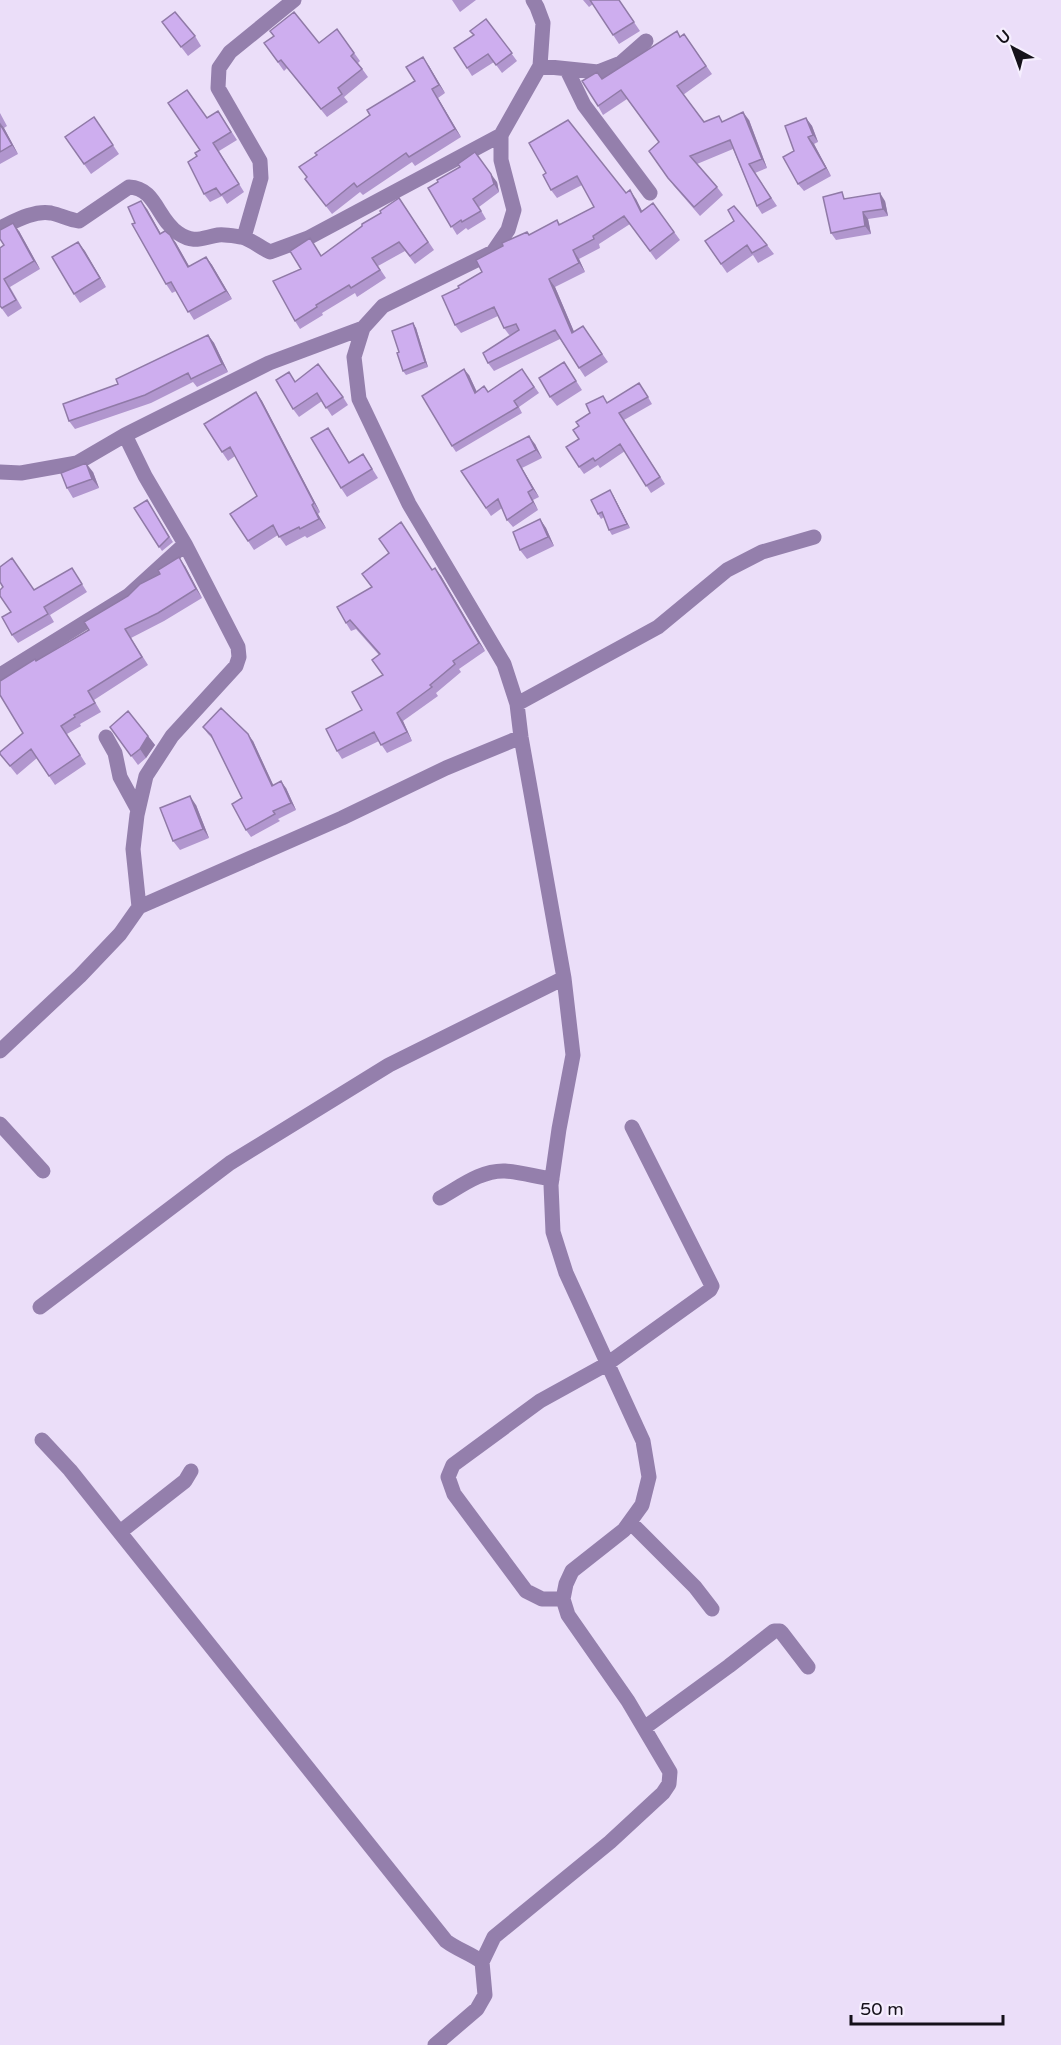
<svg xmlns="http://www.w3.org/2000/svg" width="1061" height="2045" font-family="'Varela Round',sans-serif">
<rect width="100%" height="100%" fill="#ebdef9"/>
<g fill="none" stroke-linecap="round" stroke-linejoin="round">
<path stroke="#947fac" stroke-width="15" d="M540,66L598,72L621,63L646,41
M567,70L584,105L650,193
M0,228C15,221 34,210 51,213C61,215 69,220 79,221L129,187C156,188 157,219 178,233C194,244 201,238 218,235C224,234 234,236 241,237C251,239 261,248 270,252L308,238L501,135
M244,237L261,178L260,161L218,88L219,68L230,52L294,0
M0,472L21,473L77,463L125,435L269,363L363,328
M0,675L129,595L185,544
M517,704L658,627L727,570L762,552L814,537
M106,737L115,753L120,777L138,810
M139,907L342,818L446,768L521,737
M0,1051L80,976L120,934L139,907L133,849L137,815L146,776L172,736L236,666L239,657L238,647L185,544L145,476L125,435
M0,1124L43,1171
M440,1198C460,1187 481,1170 505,1171C520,1172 537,1177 552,1179
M40,1307L230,1163L389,1065L564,978
M42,1440L70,1470L446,1941C458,1950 470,1953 482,1962
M630,1522L695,1587L712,1609
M120,1532L185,1481L191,1471
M563,1599H542L526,1591L454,1494L448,1477L453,1465L540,1401L607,1364L710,1290L712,1286L632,1127
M644,1728L729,1666L774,1631H780L782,1633L808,1667
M435,2045L477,2009L485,1995L482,1962L494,1937L610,1842L663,1793L669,1784L670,1772L628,1701L568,1615L563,1599L566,1584L572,1571L624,1530L642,1505L649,1477L643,1441L566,1273L553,1232L551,1185L559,1129L573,1055L564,978L521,737L517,704L504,664L409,504L359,399L354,357L363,328L383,306L493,252L508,230L514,210L501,160V135L540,66L543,23L537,7L533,0"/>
</g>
<path fill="#b196ce" d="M452,0H476L460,12Z
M583,0H619L640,31L619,44L593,4L589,7Z
M486,19L517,61L502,73L494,62L472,76L467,68L474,35Z
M162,22L195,36L201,46L188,56Z
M337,29L360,61L358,63L368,77L344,97L348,102L327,117L287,68L284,71L264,43H319Z
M684,34L712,74L683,95L704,122L719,116L723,122L749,120L767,168L755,173L777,206L762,214L757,206L733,149L697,164L717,187L723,195L700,216L674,186L649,151L659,142L627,99L603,115L598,106L602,79Z
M429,66L445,93L438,98L461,137L415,166L412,162L363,195L360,192L332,214L305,179L307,177L317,155L415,81Z
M218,111L237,140L219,151L244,192L227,204L222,196L210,202L204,194L200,150L207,118Z
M0,113L7,126L4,128L18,154L0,164Z
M94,117L119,154L91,174L65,137Z
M806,118L812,126L818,142L814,144L831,176L804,191L798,184L794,151Z
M529,143L636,199L642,211L653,203L680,240L656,260L630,224L599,244L600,248L579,259L585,272L555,287L574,332L583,326L608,362L585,377L560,339L494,371L488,363L510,336L504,328L498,316L461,333L455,325L459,288L482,272L503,246L527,232L529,235L557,220L560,224L594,207L582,185L557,198L551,190L546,173Z
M497,182L499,192L479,207L486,219L468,230L466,228L457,235L428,188Z
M399,198L434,250L415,264L405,251L378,266L386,278L357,297L355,293L322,313L323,315L300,329L295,321L301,269L322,255L381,213Z
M847,198L885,201L888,216L868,219L871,234L836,240L831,233Z
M147,209L161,234L170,235L176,243L189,266L206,257L212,265L232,299L194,320L176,291L172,293L166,284L135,223Z
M19,231L40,269L10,287L22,308L8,317L0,306L4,245Z
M705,241L767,245L774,254L758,263L753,255L727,273Z
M78,242L106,287L80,303L74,294Z
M413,323L416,328L428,367L406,375L403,371L399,352Z
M208,335L214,343L228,372L197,387L193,382L151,403L75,429L69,421L118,384Z
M564,362L582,390L557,406L550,397Z
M522,369L539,393L519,407L522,413L456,452L452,446L469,375L477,392H488Z
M296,382L343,397L348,405L332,416L322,401L299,417L293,409Z
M644,390L652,404L624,420L665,484L651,493L625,451L600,468L598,465L584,474L579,467V439L608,402Z
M256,392L262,401L320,512L318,514L326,528L307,538L305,536L286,546L278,535L254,550L248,541L257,496L235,456L228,461L222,452Z
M334,437L349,462L363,454L378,478L347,497L341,488Z
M535,444L542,458L522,468L539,497L533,500L538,510L513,527L507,520L502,508L491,516L461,471Z
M93,472L99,488L73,498L67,488Z
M613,495L630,528L612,535L609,530L604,517L601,519L598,514Z
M150,505L173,542L162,551L134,508Z
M540,519L546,528L554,546L527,559L520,550Z
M379,539L433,569L441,576L485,651L459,669L461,672L436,693L438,696L403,721L412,741L387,753L379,741L342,759L337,751L383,675L379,655L356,629L351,631L346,623L371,587L389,553Z
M185,566L202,598L164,621L131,638L148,665L94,700L101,712L80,724L81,726L67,734L86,764L55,785L37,758L17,775L0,754L23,733L36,661L89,630L128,596Z
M72,568L87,592L50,615L54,622L18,643L12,635L34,590Z
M110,727L148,736L155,745L146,758L138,765Z
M203,727L253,741L273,785L286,788L296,810L278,819L280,821L251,837L246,830L242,798L213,739L208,734Z
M196,805L209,838L180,850L173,841Z"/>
<path fill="#907aa7" d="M423,57L429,66L445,93L439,85Z
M432,89L438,98L461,137L455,129Z
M743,112L749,120L767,168L762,159Z
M806,118L812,126L818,142L813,135Z
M0,123L4,128L18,154L12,145Z
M808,137L814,144L831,176L826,168Z
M491,174L497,182L499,192L494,184Z
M630,190L636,199L647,221L641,212Z
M880,193L885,201L888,216L883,209Z
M141,201L147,209L166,243L160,234Z
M863,212L868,219L871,234L865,226Z
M13,223L19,231L40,269L34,261Z
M170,235L176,243L194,275L188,267Z
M78,242L85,251L106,287L100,278Z
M573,250L579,259L585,272L579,263Z
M206,257L212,265L232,299L226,291Z
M549,279L555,287L578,341L572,333Z
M413,323L416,328L428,367L425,362Z
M208,335L214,343L228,372L222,364Z
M464,369L469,375L480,399L475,393Z
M256,392L262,401L320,512L314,503Z
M529,436L535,444L542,458L536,450Z
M517,460L522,468L539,497L533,489Z
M86,463L93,472L99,488L92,479Z
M610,490L613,495L630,528L627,524Z
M528,492L533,500L538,510L533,502Z
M312,505L318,514L326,528L319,519Z
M540,519L546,528L554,546L548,537Z
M179,557L185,566L202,598L196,589Z
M435,568L441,576L485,651L479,643Z
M397,713L403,721L412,741L407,732Z
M248,734L253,741L277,793L272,786Z
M148,736L155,745L146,758L140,749Z
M281,781L286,788L296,810L291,803Z
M190,796L196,805L209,838L203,829Z"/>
<path fill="#ceaeef" stroke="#907aa7" stroke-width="1.5" d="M590,0H619L634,22L613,35Z
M175,12L195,36L181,47L162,22Z
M294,12L319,43L337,29L354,53L351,56L362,69L338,88L342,94L321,109L281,60L278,62L264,43L274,36L270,31Z
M486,19L512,53L496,65L488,54L467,68L454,48L474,35L470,31Z
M677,31L680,37L684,34L706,66L677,86L704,122L719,116L722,122L743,112L762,159L749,164L771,198L757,206L730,140L690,156L717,187L694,207L668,178L649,151L659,142L621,90L598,106L582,81L597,72L602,79Z
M423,57L439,85L432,89L455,129L409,157L406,153L357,187L354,183L326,206L305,179L307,177L299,167L317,155L315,153L370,115L367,110L415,81L406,67Z
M187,90L207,118L218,111L231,132L213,143L239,184L221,195L216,188L204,194L188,162L197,156L195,153L200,150L168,103Z
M94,117L113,145L84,164L65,137Z
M806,118L813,135L808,137L826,168L798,184L783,157L794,151L785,126Z
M568,120L626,193L630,190L641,212L653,203L674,232L650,251L624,216L593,236L594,239L573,250L579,263L549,279L572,333L583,326L602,354L579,368L555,330L488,363L483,353L519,330L516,324L504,328L494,307L455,325L442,296L459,288L458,286L482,272L476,260L503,246L502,243L527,232L529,235L557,220L559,225L594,207L577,176L551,190L543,175L546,173L529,143Z
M0,124L12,145L0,152Z
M475,152L491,174L494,184L473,199L481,211L462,222L461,220L451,227L428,188L438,182L437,180L460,167L458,164Z
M842,192L844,199L880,193L883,209L863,212L865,226L831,233L823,197Z
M399,198L428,242L410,256L399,242L372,258L380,270L351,288L349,285L316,305L317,307L295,321L273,281L301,269L290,251L310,238L321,256L362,226V224L381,213L380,211Z
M141,201L160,234L165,231L170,235L188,267L206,257L226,291L188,312L171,282L166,284L132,224L135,223L128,207Z
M734,206L767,245L752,253L747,245L721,264L705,241L734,221L728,210Z
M13,223L34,261L4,279L16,300L2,308L0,306V248L4,245L0,239V230Z
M78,242L100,278L74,294L52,257Z
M413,323L425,362L403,371L397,353L399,352L392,331Z
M208,335L222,364L191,379L188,373L145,395L69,421L63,404L118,384L116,379Z
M564,362L576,381L550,397L539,378Z
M318,364L343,397L326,408L317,393L293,409L276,380L289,372L295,382Z
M464,369L475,393L484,386L488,392L522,369L534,387L514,401L518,407L452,446L422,396Z
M639,383L648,397L619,413L660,477L646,486L620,444L595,461L593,458L579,467L566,447L579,439L573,430L579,426L576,422L590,413L586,404L603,396L607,403Z
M256,392L314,503L312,505L319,519L300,529L299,527L279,537L273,525L248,541L230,514L257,496L230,447L222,452L204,424Z
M328,428L349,463L363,454L372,469L341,488L311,438Z
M529,436L536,450L517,460L533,489L528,492L533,502L507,520L498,499L486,508L461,471Z
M86,463L92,479L67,488L61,473Z
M610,490L627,524L609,530L602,512L598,514L591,500Z
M147,500L169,537L159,547L134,508Z
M540,519L548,537L520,550L513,532Z
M401,522L432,570L435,568L479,643L453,661L455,664L430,685L432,687L397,713L407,732L381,745L374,732L337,751L326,729L362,710L352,692L383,675L372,660L380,654L350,620L346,623L337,607L372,587L362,574L389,553L379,539Z
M179,557L196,589L158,613L125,629L142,657L88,691L95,703L74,715L75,717L61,726L80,755L49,776L31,749L10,766L0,754V752L23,733L0,695V681L35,659L36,661L89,630L84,622L128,596L140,584L160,574L158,570Z
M12,558L34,590L72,568L82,584L44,607L48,614L12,635L2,617L11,612L0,596V590L3,587L0,582V567Z
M221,708L248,734L272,786L281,781L291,803L273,811L275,814L246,830L232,804L242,798L211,735L203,727Z
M128,711L148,736L140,749L131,756L110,727Z
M190,796L203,829L173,841L160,808Z"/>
<g transform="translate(1013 48) rotate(319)" stroke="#f5eefe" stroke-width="4.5" paint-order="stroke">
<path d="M0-4.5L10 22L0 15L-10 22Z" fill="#15111a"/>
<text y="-9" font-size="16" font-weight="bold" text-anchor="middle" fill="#15111a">U</text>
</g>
<path d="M851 2015v9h152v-9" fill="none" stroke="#15111a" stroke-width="3"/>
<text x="860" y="2015" font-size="18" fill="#15111a" stroke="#f5eefe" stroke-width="4.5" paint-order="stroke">50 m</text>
</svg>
